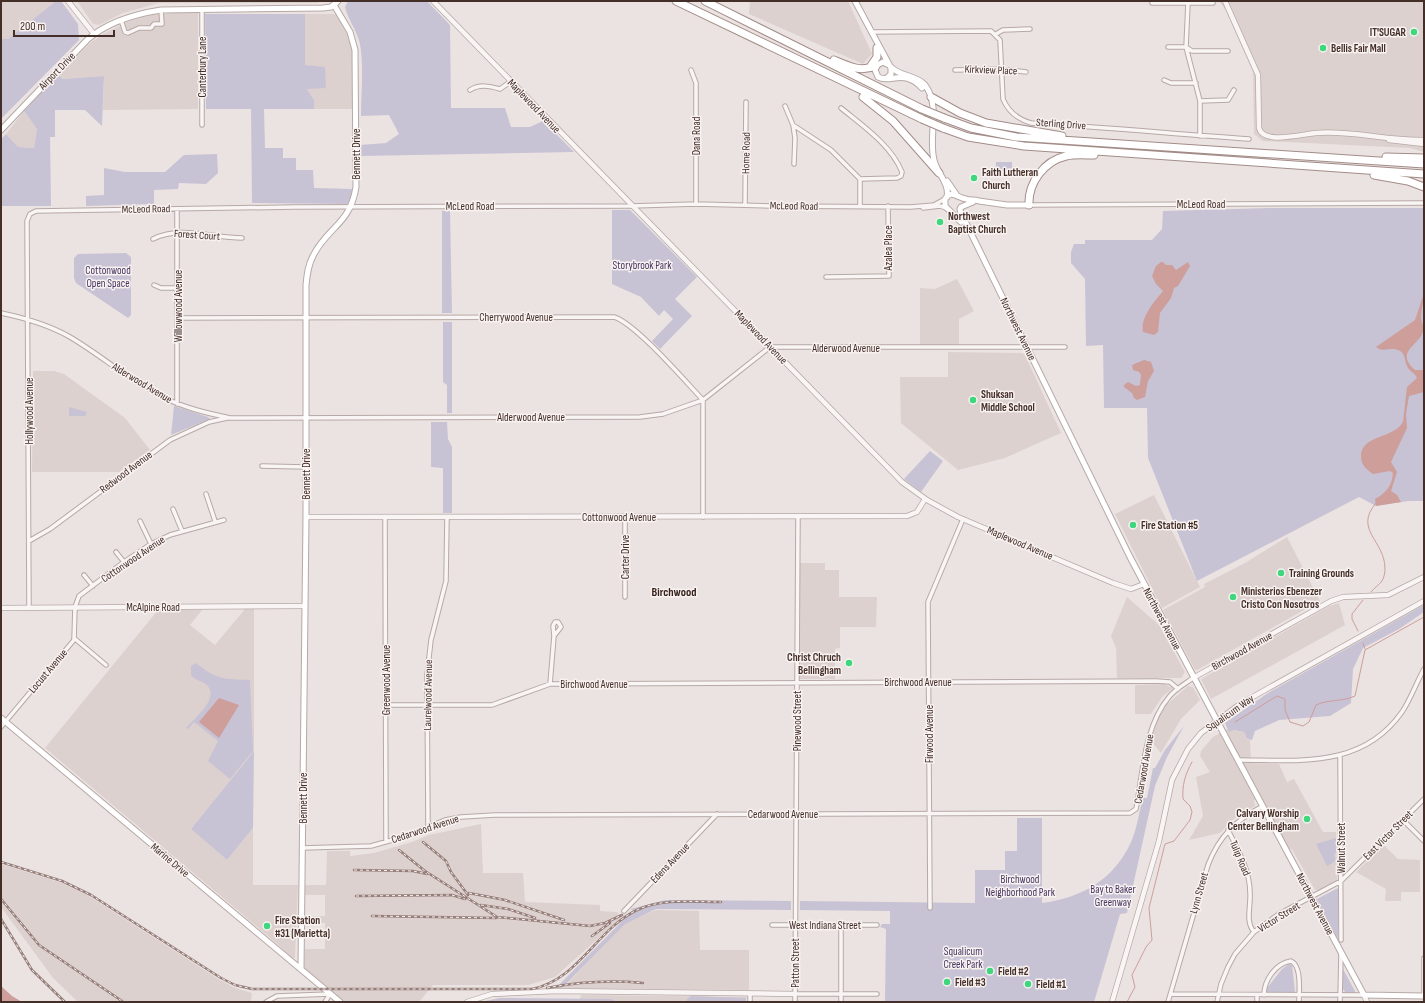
<svg xmlns="http://www.w3.org/2000/svg" width="1425" height="1003" font-family="'Sofia Sans Condensed',sans-serif">
<rect width="100%" height="100%" fill="#ebe3e1"/>
<path fill="#ddd1cf" d="M1,1H56L8,39H1Z
M77,1H321L318,3H159L123,13L99,25L93,24Z
M750,1H848L872,54L863,64L749,14Z
M1219,1H1424V152L1410,148L1263,141L1254,134L1253,72L1225,9Z
M176,13H198V109L103,110L104,76L63,79L58,75L90,43L105,33L127,22L151,15Z
M305,14H335L339,18L351,43L353,52V109H314V100L307,89L325,67L305,66Z
M24,111L37,129L34,148L18,147L6,134Z
M957,279L974,311L959,319V345H920V288L935,289Z
M948,352L1022,353L1025,355L1061,433L1005,458L958,470L901,423L900,377H948Z
M33,371H54L64,374L125,418L150,450L119,472H32Z
M1154,495L1200,587L1162,608L1115,514Z
M1287,537L1320,601L1197,670H1195L1163,610L1205,587L1204,584L1245,563Z
M800,563H825V570H839V597H877L876,627H840V648L835,649V679H799Z
M1127,597L1159,625L1185,672L1181,678H1117L1116,648L1111,636Z
M1339,603L1345,625L1211,699L1201,679L1329,606Z
M245,609H254V751L191,829L227,860L253,828V885H298L295,958H292L274,941L45,748L158,610H202L190,625L215,645Z
M1164,684L1173,688L1162,697L1151,714H1135V685Z
M1188,686L1193,687L1200,700L1181,719L1161,753L1151,741L1156,720L1164,707Z
M1227,729L1244,732L1247,740H1250L1251,763L1279,764L1287,782L1294,779L1323,832H1336L1337,880L1320,890H1315L1292,849L1289,850L1261,796L1254,800L1255,806L1232,820L1220,833L1189,840L1203,816L1196,777L1210,772L1200,756L1201,751L1213,737Z
M481,824L483,873H523L525,902L600,905V911L617,912L621,918L555,977L528,985H433L419,1002H345L304,968L305,949H325V923H304V916H325V895H305V885H326L327,851H350V856L374,853L412,842L429,835Z
M1384,845L1398,859L1420,860V892H1401V901H1385L1386,889L1356,872Z
M1,864L62,883L89,896L220,980L235,988L252,993L251,1002H78L53,978L1,907Z
M656,910L699,911L700,950H749V990L563,988L625,923Z
M581,995L746,997V1002H579Z"/>
<path fill="#c8c2d5" d="M56,1H61L78,24L79,40L1,119V39H8Z
M348,1H427L450,25L451,108H505L511,127H530L543,121L574,152L360,156V145L386,143L399,134L389,115L361,116C361,92 364,67 360,44C357,30 348,20 345,7Z
M205,14H305V65L325,67L326,88L307,89L314,100V109H264L265,148H283V158H296V170H313L314,188L353,189L349,202L347,204L252,203L251,109H206Z
M58,75L63,79L104,76L102,126L85,110H55V137H50L51,206H1V139L6,134L18,147L34,148L37,129L24,111Z
M217,154L218,173L206,184L179,183L178,189L154,190V204L86,206V196L104,195V168L125,172H165L184,155Z
M996,162H1012V172L996,171Z
M1269,208H1424V501H1408L1376,506L1359,497L1197,581L1148,458L1147,408H1104L1103,345L1086,346L1085,279L1071,263V252L1074,244H1085V240H1152L1162,229L1163,211Z
M612,210H630L697,277L675,299L692,316L660,349L652,341L673,319L664,310L659,316L641,297L612,284Z
M442,211H450L452,313H442Z
M126,253L131,257V315L128,318L76,283L74,278V258L78,254Z
M443,322H452V413H447V385L443,382Z
M174,406L208,417L210,419L171,435Z
M69,407L87,412L85,416H69Z
M431,422H447L448,439L452,447V513H443V468L431,467Z
M930,451L943,461L921,492L904,479Z
M1424,605V612L1399,629L1363,648L1353,669L1351,703L1330,716L1279,720L1255,731L1252,740L1247,739L1244,732L1234,730L1229,732L1225,723L1268,693Z
M196,663C217,680 224,679 250,680L253,751L230,779L208,761L218,741L194,722L188,729L186,728C196,717 223,695 204,683C199,680 195,680 191,675V666Z
M1184,726L1167,757L1155,786L1127,913L1120,914L1094,1002H885L886,929L880,927L882,924H890V911L800,910V901L975,903V870H1005V851H1017V818H1042V903C1081,898 1114,880 1131,842C1137,829 1139,812 1143,798H1147L1153,768H1155L1165,750Z
M254,751L253,828L227,860L191,829Z
M1336,838V852L1334,855L1336,861L1327,866L1316,844Z
M1338,888V939L1317,899Z
M666,900L791,901V910L656,909L625,924L562,988H556L633,910L630,909Z
M1289,964L1292,965L1295,992H1264L1282,969Z
M1343,969L1355,991V993H1346L1342,988Z
M691,996L746,998V1002H687V999Z
M500,998L611,999L618,1002H481Z"/>
<path fill="#cd9e9a" d="M1161,262H1163L1166,265H1172L1176,270L1188,262L1190,266L1178,286L1174,288L1171,298L1160,313L1158,332L1154,335L1143,332C1140,317 1155,301 1163,291L1156,284L1152,276L1156,266Z
M1424,293C1424,301 1421,309 1421,317C1421,323 1425,326 1423,332C1417,347 1395,352 1415,370H1424V392L1409,396L1406,414L1407,428L1391,462L1397,472L1391,491L1397,495L1401,502L1376,506L1375,499C1386,493 1392,486 1393,473L1390,471L1373,474C1366,469 1361,465 1361,456C1361,435 1393,439 1403,422L1407,387L1417,378C1415,373 1409,371 1407,366C1404,360 1406,353 1398,350C1390,347 1383,353 1376,347L1415,320Z
M1144,360L1151,362L1154,371L1148,381L1145,397L1137,400L1134,398L1132,393L1124,387V385L1128,382L1136,386L1140,385L1141,375L1139,372L1133,370L1132,365Z
M219,698L239,705L219,738L199,722Z
M1,986L12,996L22,1002H1Z"/>
<g fill="none" stroke-linecap="round" stroke-linejoin="round">
<path stroke="#cd9e9a" stroke-width="1" d="M1371,592C1374,588 1379,585 1382,581C1384,578 1385,572 1385,569C1385,540 1353,530 1376,503
M1358,631L1352,619V614L1363,600
M1363,643L1365,649
M1235,722L1277,696L1285,699V710L1290,722L1303,726L1309,722L1316,705C1329,699 1342,702 1355,696L1365,650L1424,617
M1127,1002L1135,987L1132,975L1146,947L1152,940L1149,908L1165,844L1174,841L1190,820L1192,812L1190,806L1183,799C1182,785 1185,775 1192,762"/>
<g stroke="#b6a9a6" stroke-width="5.5">
<path id="minor" d="M1152,3H1213
M1188,3L1186,47L1200,101V136
M121,20L125,32L128,33L139,28H151L154,24H162L161,10
M871,32L991,31L1000,40L1003,99C1008,111 1017,119 1031,123C1103,127 1176,134 1249,139
M996,34L1003,30L1030,29
M1168,47H1186L1192,51H1228
M691,70L696,83V204
M955,70L1001,69L1026,72
M1164,80L1171,83H1196
M470,90C480,84 489,86 500,89L510,82
M1200,101L1228,100L1234,90
M785,106L793,125L831,150L860,179V206
M841,108C863,126 891,145 902,172L901,176L897,178L860,179
M202,125V9
M793,125L795,138L794,164
M745,204L746,102
M1029,205L1424,203
M923,208L940,206L946,208
M153,239C181,225 212,238 242,238
M826,277L889,276L888,206
M154,285L161,288H178
M1,313C25,318 49,325 70,337C102,356 130,381 163,397C184,408 207,413 230,418L640,417L663,414L703,400L770,347H1065
M178,318L614,317C635,323 685,381 703,400V517
M177,404V209
M262,466L306,467
M206,494L215,521
M173,509L182,531
M385,517L386,842
M140,521L151,544
M29,541L50,529L170,440L209,422L227,418
M116,552L124,562
M84,575L93,586
M625,597V517
M29,607L27,221L30,214L36,211L295,207L631,206L696,204L771,206L911,207L934,205L945,199
M74,638L106,665
M550,684L554,636L561,627L558,622H555L553,626L554,636
M386,705H492L550,684L1156,681L1170,682L1178,689
M1,727L74,640L75,607L79,596L124,562L151,544L170,535L224,520
M1340,756L1341,940
M1238,760C1299,760 1362,769 1402,712C1411,699 1416,683 1424,669
M1403,820L1424,841
M428,827L427,675L431,640L446,581L447,517
M1228,830C1238,850 1250,870 1250,893C1251,907 1245,921 1254,932
M302,848L371,846L410,835L445,820L461,817L495,815L1130,813L1136,809C1143,772 1144,727 1169,697C1175,689 1185,684 1193,678
M930,908L928,602L963,519
M624,911L717,814
M772,925H877
M750,994V1002
M795,994H877
M1171,994L1364,995
M1264,995C1264,980 1276,963 1291,961C1302,966 1299,991 1299,1002
M1424,996V958
M266,1002L277,996L330,994
M325,1002L330,994
M795,1002L798,517
M841,1002V925
M1168,1002L1208,865C1219,836 1236,820 1263,806
M1217,1002L1221,984L1228,967L1235,954L1254,932L1279,914L1341,881L1424,799
M1257,1002V995
M1340,1002L1341,953"/>
</g>
<g stroke="#b6a9a6" stroke-width="6">
<path id="tertiary" d="M68,1L94,34
M433,1L902,482L927,500L958,517L1113,583L1131,589L1144,584
M1225,1L1258,75L1259,128C1263,145 1302,134 1316,133C1351,130 1388,141 1424,140
M1389,140L1424,144
M306,517L907,516L917,512L925,499
M1,608L305,606
M1193,678L1331,601L1343,597L1388,595L1424,577
M1364,995L1367,1002
M467,1002L492,994L556,991L795,994
M1112,1002L1159,841L1172,780L1188,749L1201,733L1240,704L1424,601"/>
</g>
<g stroke="#b6a9a6" stroke-width="7">
<path id="secondary" d="M855,1L891,68V74L887,78
M889,65L883,62L877,65L875,70L878,77C890,84 904,68 922,88
M891,67C900,77 915,74 925,85C941,106 928,137 934,160C937,173 950,184 947,197
M1,130L87,40C107,22 135,14 161,10L323,8L331,7L338,1
M947,181L956,194
M961,207L973,202
M960,209L962,218L966,223L1130,557L1198,685
M961,222L945,206V199C952,189 957,198 966,199C971,201 974,199 979,201L1007,205H1029
M1,718L340,1002
M1224,734L1364,995L1424,996
M301,969L306,517V285C307,275 308,265 313,256C327,227 350,225 356,187L355,50L350,32L334,5"/>
</g>
<g stroke="#a38c88" stroke-width="9">
<path id="motorway" d="M676,1L922,119
M705,1L922,109
M834,60C850,67 860,72 876,66
M870,67L877,57V48
M863,97L893,121L939,173
M931,97L960,113L986,123L1062,136
M944,118L971,128L1016,137L1424,164
M943,128L968,137L1024,146L1424,174
M1386,157L1424,158
M1374,175L1408,181L1424,187
M1029,205C1028,183 1044,161 1066,156C1075,154 1085,155 1094,155"/>
</g>
<use href="#minor" stroke="#f9f5f5" stroke-width="3.5"/>
<use href="#tertiary" stroke="#f9f5f5" stroke-width="4.5"/>
<use href="#secondary" stroke="#fff" stroke-width="5"/>
<use href="#motorway" stroke="#fff" stroke-width="7"/>
<g stroke="#967f7a" stroke-width="2.5">
<path id="rail" d="M423,842L446,861L451,872L468,895
M399,850L425,871L497,917L590,926L605,923L622,915
M1,862L62,881L91,895L221,978L235,985L252,989H532C578,980 597,929 637,910C662,898 694,902 721,902
M354,870L413,871L427,874
M469,893L505,900L564,920
M356,896L452,895L465,899
M1,899L39,945L122,1001
M481,905L508,909L535,918
M372,916L496,918
M1,919L32,970L65,1002
M592,936L610,923
M547,988C578,982 612,980 643,983"/>
</g>
<use href="#rail" stroke="#f8f2f1" stroke-width="1" stroke-dasharray="3" stroke-linecap="butt"/>
<g stroke="#b6a9a6" stroke-width="7" stroke-linecap="butt">
<path id="secondary-bridge" d="M1198,685L1224,734"/>
</g>
<g stroke="#a38c88" stroke-width="9" stroke-linecap="butt">
<path id="motorway-bridge" d="M922,109L944,118
M922,119L943,128"/>
</g>
<use href="#secondary-bridge" stroke="#fff" stroke-width="5"/>
<use href="#motorway-bridge" stroke="#fff" stroke-width="7"/>
</g>
<g fill="#3fd77d" stroke="#f8f2f1" stroke-width="1.5">
<circle cx="1414" cy="32" r="4"/>
<circle cx="1323" cy="48" r="4"/>
<circle cx="974" cy="178" r="4"/>
<circle cx="940" cy="222" r="4"/>
<circle cx="973" cy="400" r="4"/>
<circle cx="1133" cy="525" r="4"/>
<circle cx="1281" cy="573" r="4"/>
<circle cx="1233" cy="597" r="4"/>
<circle cx="849" cy="663" r="4"/>
<circle cx="1307" cy="819" r="4"/>
<circle cx="267" cy="926" r="4"/>
<circle cx="990" cy="971" r="4"/>
<circle cx="947" cy="982" r="4"/>
<circle cx="1028" cy="984" r="4"/>
</g>
<g text-anchor="middle" dominant-baseline="central" stroke-width="3" stroke-linejoin="round" paint-order="stroke">
<g font-size="11" font-weight="bold" fill="#442e28" stroke="#f8f2f1" text-anchor="start">
<text x="1406" y="32" text-anchor="end">IT'SUGAR</text>
<text x="1331" y="48">Bellis Fair Mall</text>
<text x="982" y="172">Faith Lutheran<tspan x="982" dy="13">Church</tspan></text>
<text x="948" y="216">Northwest<tspan x="948" dy="13">Baptist Church</tspan></text>
<text x="981" y="394">Shuksan<tspan x="981" dy="13">Middle School</tspan></text>
<text x="1141" y="525">Fire Station #5</text>
<text x="1289" y="573">Training Grounds</text>
<text x="1241" y="591">Ministerios Ebenezer<tspan x="1241" dy="13">Cristo Con Nosotros</tspan></text>
<text x="841" y="657" text-anchor="end">Christ Chruch<tspan x="841" dy="13">Bellingham</tspan></text>
<text x="1299" y="813" text-anchor="end">Calvary Worship<tspan x="1299" dy="13">Center Bellingham</tspan></text>
<text x="275" y="920">Fire Station<tspan x="275" dy="13">#31 (Marietta)</tspan></text>
<text x="998" y="971">Field #2</text>
<text x="955" y="982">Field #3</text>
<text x="1036" y="984">Field #1</text>
</g>
<g font-size="11" fill="#442e28" stroke="#f8f2f1">
<text transform="translate(202 67) rotate(-90)">Canterbury Lane</text>
<text transform="translate(991 70) rotate(2)">Kirkview Place</text>
<text transform="translate(57 71) rotate(-46)">Airport Drive</text>
<text transform="translate(534 106) rotate(46)">Maplewood Avenue</text>
<text transform="translate(1061 124) rotate(4)">Sterling Drive</text>
<text transform="translate(696 136) rotate(-90)">Dana Road</text>
<text transform="translate(746 153) rotate(-89)">Home Road</text>
<text transform="translate(356 154) rotate(-90)">Bennett Drive</text>
<text x="1201" y="204">McLeod Road</text>
<text x="470" y="206">McLeod Road</text>
<text transform="translate(794 206) rotate(1)">McLeod Road</text>
<text transform="translate(146 209) rotate(-1)">McLeod Road</text>
<text transform="translate(197 235) rotate(4)">Forest Court</text>
<text transform="translate(888 248) rotate(-90)">Azalea Place</text>
<text transform="translate(178 306) rotate(-90)">Willowwood Avenue</text>
<text x="516" y="317">Cherrywood Avenue</text>
<text transform="translate(1018 329) rotate(64)">Northwest Avenue</text>
<text transform="translate(761 337) rotate(46)">Maplewood Avenue</text>
<text x="846" y="348">Alderwood Avenue</text>
<text transform="translate(142 383) rotate(31)">Alderwood Avenue</text>
<text transform="translate(29 411) rotate(-90)">Hollywood Avenue</text>
<text x="531" y="417">Alderwood Avenue</text>
<text transform="translate(126 472) rotate(-37)">Redwood Avenue</text>
<text transform="translate(306 474) rotate(-90)">Bennett Drive</text>
<text x="619" y="517">Cottonwood Avenue</text>
<text transform="translate(1020 543) rotate(23)">Maplewood Avenue</text>
<text transform="translate(625 557) rotate(-90)">Carter Drive</text>
<text transform="translate(133 559) rotate(-34)">Cottonwood Avenue</text>
<text x="153" y="607">McAlpine Road</text>
<text transform="translate(1162 619) rotate(62)">Northwest Avenue</text>
<text transform="translate(1242 651) rotate(-29)">Birchwood Avenue</text>
<text transform="translate(48 671) rotate(-50)">Locust Avenue</text>
<text transform="translate(386 680) rotate(-90)">Greenwood Avenue</text>
<text x="918" y="682">Birchwood Avenue</text>
<text x="594" y="684">Birchwood Avenue</text>
<text transform="translate(428 695) rotate(-89)">Laurelwood Avenue</text>
<text transform="translate(1230 713) rotate(-35)">Squalicum Way</text>
<text transform="translate(797 721) rotate(-90)">Pinewood Street</text>
<text transform="translate(929 734) rotate(-90)">Firwood Avenue</text>
<text transform="translate(1144 769) rotate(-80)">Cedarwood Avenue</text>
<text transform="translate(303 798) rotate(-90)">Bennett Drive</text>
<text x="783" y="814">Cedarwood Avenue</text>
<text transform="translate(425 829) rotate(-18)">Cedarwood Avenue</text>
<text transform="translate(1388 835) rotate(-45)">East Victor Street</text>
<text transform="translate(1341 848) rotate(-90)">Walnut Street</text>
<text transform="translate(1240 858) rotate(67)">Tulip Road</text>
<text transform="translate(170 860) rotate(40)">Marine Drive</text>
<text transform="translate(670 863) rotate(-46)">Edens Avenue</text>
<text transform="translate(1199 893) rotate(-74)">Lynn Street</text>
<text transform="translate(1315 904) rotate(62)">Northwest Avenue</text>
<text transform="translate(1279 917) rotate(-32)">Victor Street</text>
<text x="825" y="925">West Indiana Street</text>
<text transform="translate(795 963) rotate(-90)">Patton Street</text>
</g>
<g font-size="11" fill="#453561" stroke="#f8f2f1">
<text x="642" y="265">Storybrook Park</text>
<text x="108" y="270">Cottonwood<tspan x="108" dy="13">Open Space</tspan></text>
<text x="1020" y="879">Birchwood<tspan x="1020" dy="13">Neighborhood Park</tspan></text>
<text x="1113" y="889">Bay to Baker<tspan x="1113" dy="13">Greenway</tspan></text>
<text x="963" y="951">Squalicum<tspan x="963" dy="13">Creek Park</tspan></text>
</g>
<g font-size="12" font-weight="bold" fill="#35201a" stroke="#f8f2f1">
<text x="674" y="592">Birchwood</text>
</g>
</g>
<rect width="1425" height="1003" fill="none" stroke="#442e28" stroke-width="4"/>
<path d="M14 30v6h100v-6" fill="none" stroke="#442e28" stroke-width="2"/>
<text x="20" y="30" font-size="12" fill="#442e28" stroke="#f8f2f1" stroke-width="3" paint-order="stroke">200 m</text>
</svg>
